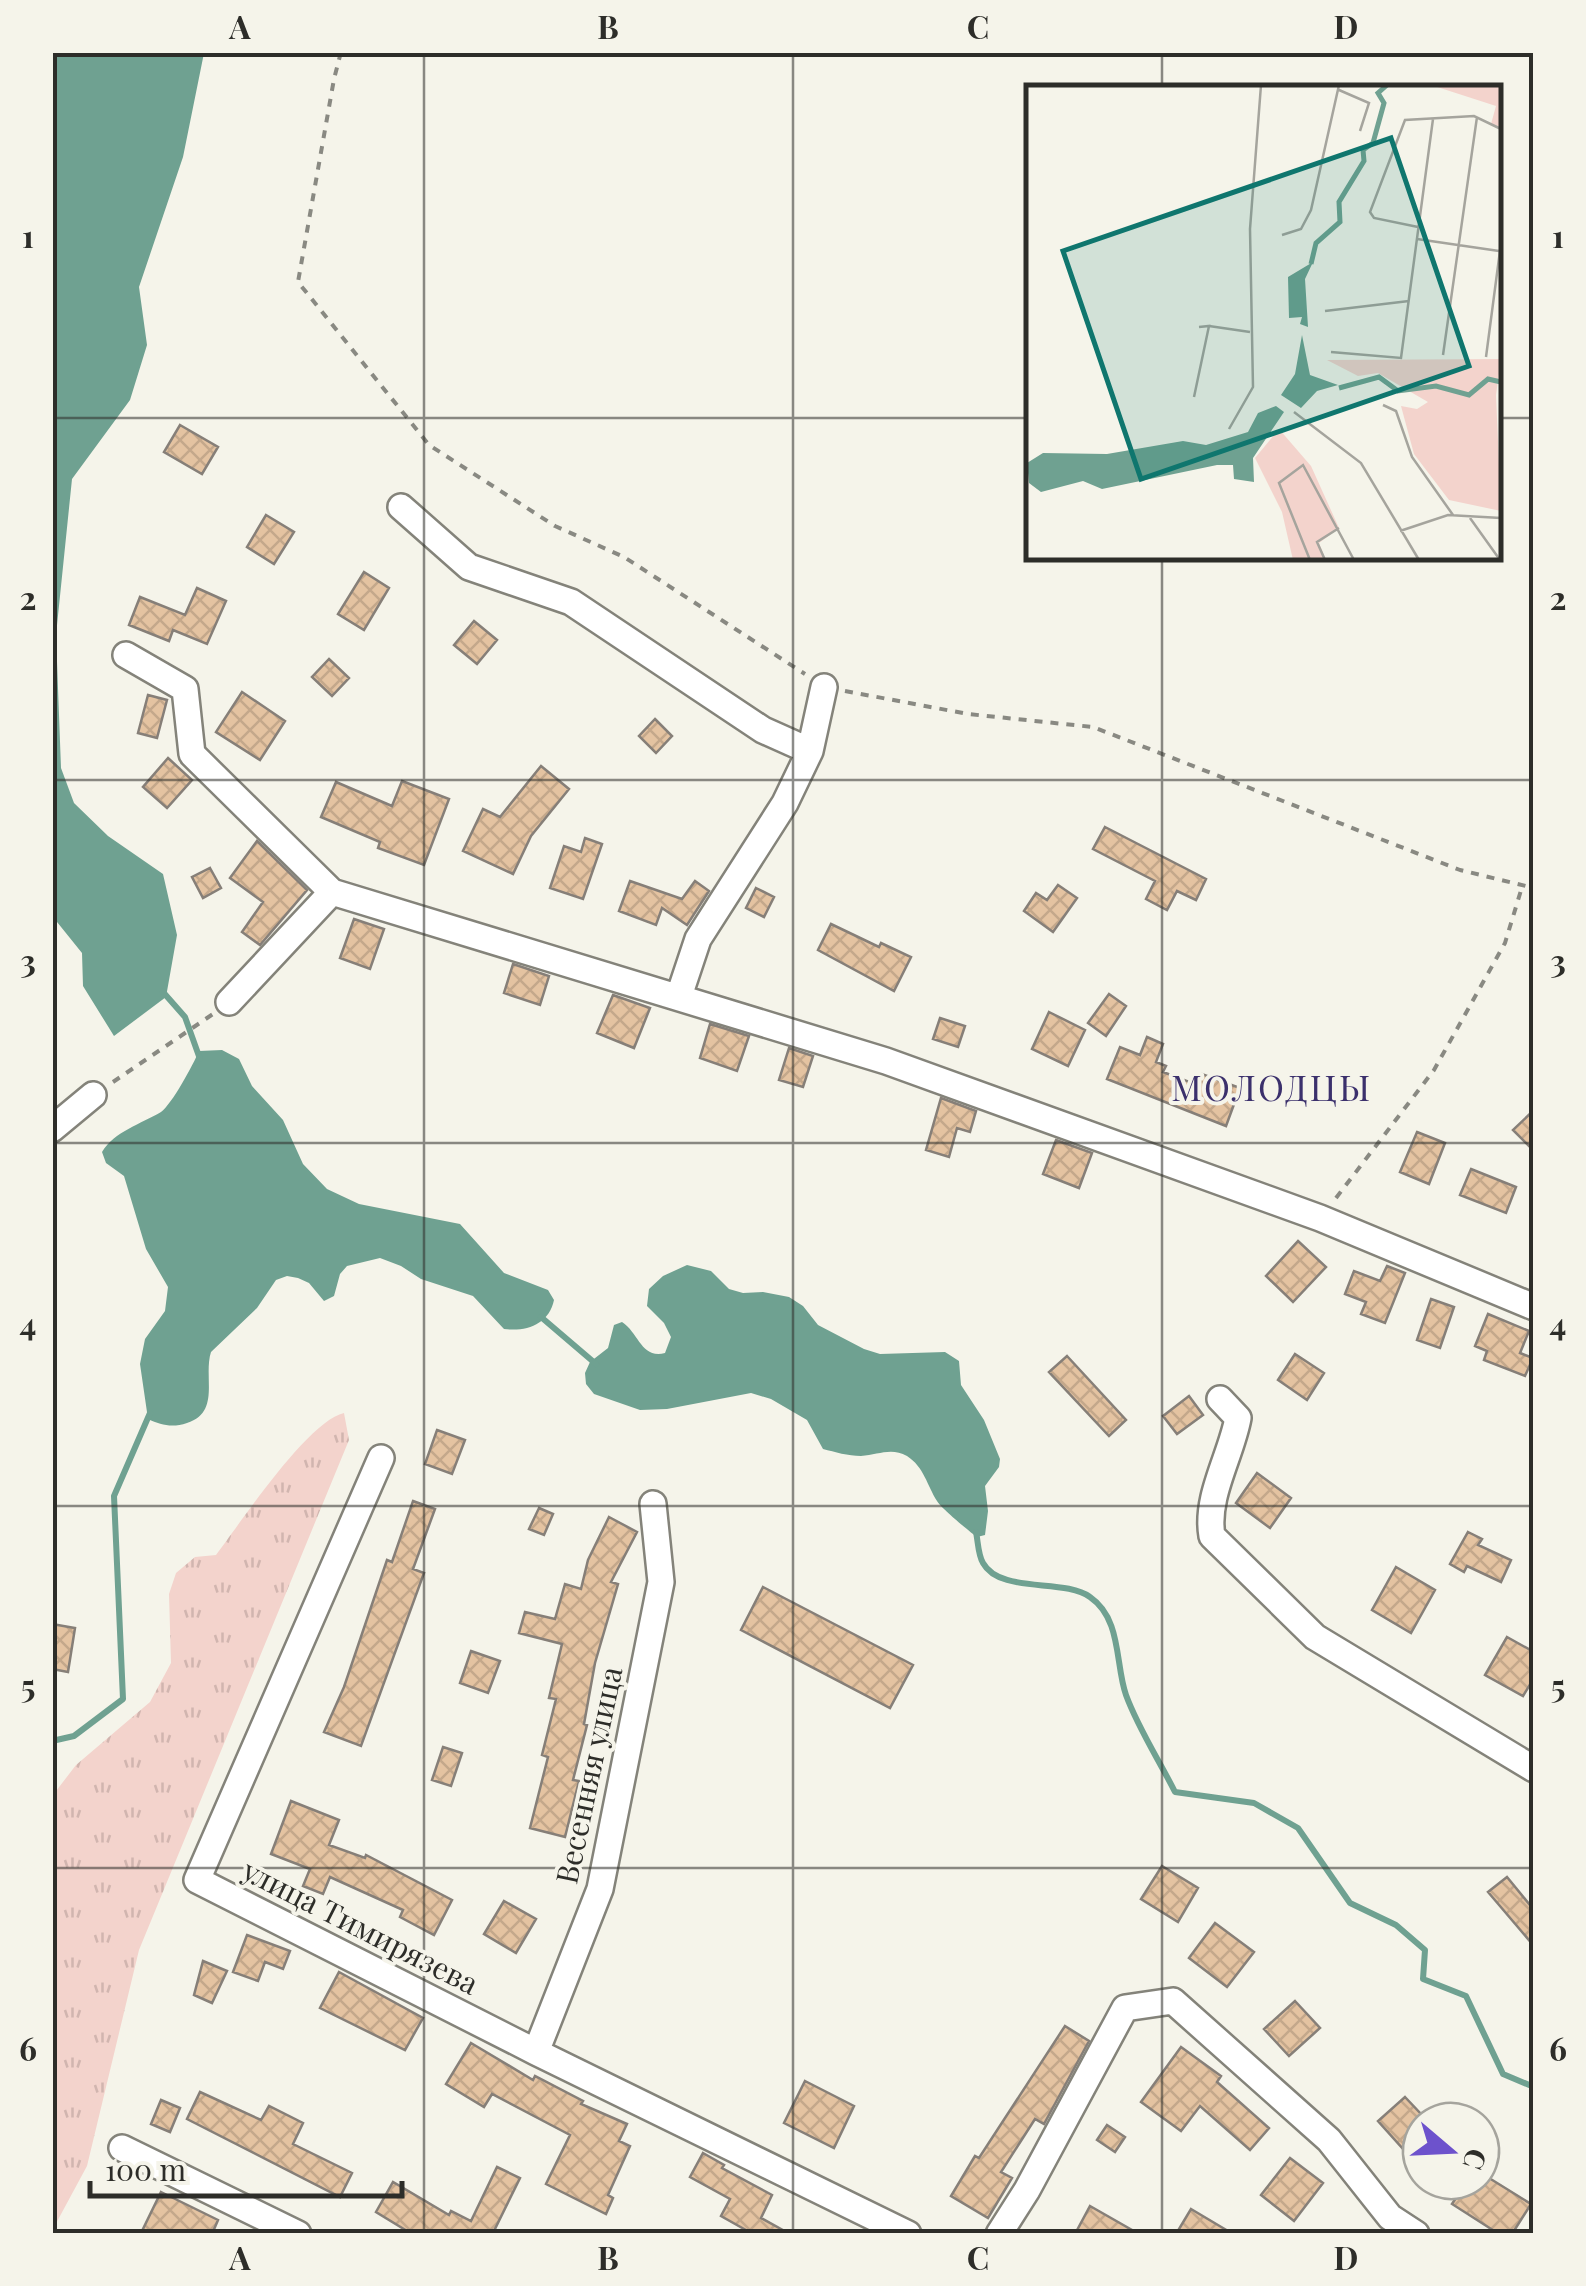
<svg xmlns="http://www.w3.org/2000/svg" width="1586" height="2286" font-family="'Playfair Display',serif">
<defs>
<pattern id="grass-tufts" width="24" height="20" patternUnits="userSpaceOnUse" patternTransform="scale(2.5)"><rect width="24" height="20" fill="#f3d3cc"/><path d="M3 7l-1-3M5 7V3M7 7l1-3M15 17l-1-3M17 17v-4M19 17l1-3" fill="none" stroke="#d1b5af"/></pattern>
<pattern id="building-cross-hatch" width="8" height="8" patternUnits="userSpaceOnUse" patternTransform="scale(2.5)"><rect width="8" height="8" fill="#e4c3a1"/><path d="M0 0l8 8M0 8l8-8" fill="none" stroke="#c4a88b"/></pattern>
</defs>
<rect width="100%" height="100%" fill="#f5f4ea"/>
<path fill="url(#grass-tufts)" d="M344,1413L349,1440L139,1950L87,2166L53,2229V1795L76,1765L150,1702L171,1663L169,1594L176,1573L195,1557L216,1555C241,1522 308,1421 344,1413Z"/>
<path fill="#6fa191" d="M52,53H204L183,157L139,287L147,345L130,400L72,479L56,635L61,768L74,803L108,836L163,874L177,935L166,997L114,1036L83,986L82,953L53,917Z
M222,1050L239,1059L252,1086L283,1120L303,1164L327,1189L359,1204L460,1224L504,1273L548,1290L554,1300C549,1324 527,1332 504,1329L473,1296L421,1279L401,1266L380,1258L347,1266L340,1274L334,1296L324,1301L309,1283L298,1278L287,1276L276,1280L257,1308L211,1352C203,1377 221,1412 187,1423C172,1428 161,1425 148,1419L140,1364L145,1339L165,1311L168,1287L146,1249L124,1176L106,1163L102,1152C115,1131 141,1124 161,1112C172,1104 193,1065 199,1051Z
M687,1265L711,1271L729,1289L743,1293L763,1292L789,1297L803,1306L818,1325L864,1349L880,1354L945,1352L959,1361L961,1385L984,1420L1000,1459L999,1467L985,1486L988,1511L985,1535L977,1537C971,1533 940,1507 937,1501C927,1485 924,1467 907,1456C891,1447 878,1455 861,1456C848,1456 835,1452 823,1449L807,1420L771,1399L751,1393L667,1409L640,1410L594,1394L586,1384L585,1373L590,1362L608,1348L614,1325L622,1322C639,1333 641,1359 665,1353L671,1337L664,1323L647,1306L649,1289L663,1276Z"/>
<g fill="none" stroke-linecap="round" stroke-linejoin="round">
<path stroke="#6fa191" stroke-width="6" d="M163,992L185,1017L200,1059
M541,1317L596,1364
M976,1532C978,1541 978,1555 983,1563C1000,1594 1064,1578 1090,1597C1122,1619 1115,1664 1126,1695C1138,1728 1159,1760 1175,1792L1254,1803L1298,1828L1350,1903L1396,1925L1425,1950L1423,1979L1466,1996L1503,2074L1534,2087
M52,1741L74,1736L123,1699L114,1496L150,1413"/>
</g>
<path fill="url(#building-cross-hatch)" stroke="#867f78" stroke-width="2.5" d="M180,425L218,447L202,474L164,452Z
M266,515L294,532L274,564L247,547Z
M364,572L389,588L364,630L338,614Z
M197,588L226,601L207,644L173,630L169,641L129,625L140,597L185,615Z
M474,621L497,640L477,664L454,645Z
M329,659L349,678L332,696L312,677Z
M242,692L285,721L260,760L216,732Z
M148,695L167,700L157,738L138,733Z
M655,719L672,736L656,753L639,736Z
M168,758L192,780L167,808L143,787Z
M541,766L569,789L531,836L513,874L463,851L483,809L500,817Z
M402,781L449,799L424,865L378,848L380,842L321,817L336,782L392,806Z
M1105,827L1206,879L1196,900L1177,891L1167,910L1146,899L1155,881L1093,849Z
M585,838L602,844L583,899L550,888L564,846L581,852Z
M257,841L307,890L260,945L242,932L263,902L230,878Z
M210,868L221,888L203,898L192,877Z
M630,881L682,899L695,881L709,891L687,925L662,908L656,925L619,911Z
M1058,885L1077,898L1053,932L1024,911L1036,893L1047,900Z
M756,888L774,897L764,917L746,908Z
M354,919L384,929L370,969L340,958Z
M831,924L879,947L881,943L911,957L894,991L818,950Z
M513,964L549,976L540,1005L504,993Z
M1109,994L1126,1006L1106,1036L1088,1023Z
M613,995L650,1008L634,1048L597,1033Z
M1049,1012L1085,1030L1068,1066L1032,1049Z
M940,1018L965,1026L958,1047L933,1039Z
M710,1024L749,1036L737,1071L700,1058Z
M1147,1037L1163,1044L1156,1062L1166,1066L1163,1072L1197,1085L1202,1074L1240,1088L1226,1126L1107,1079L1120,1047L1140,1055Z
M789,1048L813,1056L803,1087L779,1080Z
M941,1098L976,1111L970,1132L957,1128L949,1157L926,1150Z
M1534,1110V1151L1513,1130Z
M1417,1132L1445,1143L1429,1184L1400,1172Z
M1056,1140L1092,1153L1079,1188L1043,1174Z
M1471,1169L1516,1187L1506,1213L1460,1195Z
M1298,1241L1326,1267L1293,1302L1266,1276Z
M1387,1266L1405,1273L1385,1323L1361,1314L1366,1302L1345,1294L1354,1271L1380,1281Z
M1431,1299L1454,1307L1440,1348L1417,1340Z
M1488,1314L1529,1331L1520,1353L1533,1358L1525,1376L1484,1360L1487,1351L1475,1346Z
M1295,1354L1324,1373L1307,1400L1278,1380Z
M1067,1356L1126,1420L1109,1436L1049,1372Z
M1189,1396L1203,1415L1177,1434L1163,1416Z
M437,1430L465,1440L452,1474L425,1464Z
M1257,1473L1291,1498L1270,1528L1236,1503Z
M413,1501L435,1509L413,1569L424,1573L361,1746L324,1732L344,1687L387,1560L392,1562Z
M539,1508L553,1514L544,1535L529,1529Z
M609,1517L637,1532L611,1582L618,1584L595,1663L584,1724L587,1725L573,1780L579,1781L565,1837L530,1828L548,1757L542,1755L556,1699L549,1698L562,1644L519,1633L525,1612L555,1619L565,1584L581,1589L588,1560Z
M1468,1532L1482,1539L1478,1545L1511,1560L1501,1582L1467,1566L1464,1572L1450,1564Z
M1396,1567L1435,1590L1411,1633L1372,1610Z
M763,1587L913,1665L890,1708L741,1630Z
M52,1624L75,1628L68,1672L52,1669Z
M1507,1637L1534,1652V1678L1523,1696L1485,1675Z
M471,1651L500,1661L488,1693L460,1683Z
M443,1747L462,1753L451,1786L432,1780Z
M291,1801L339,1820L329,1845L365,1858L366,1855L452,1900L434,1935L400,1917L403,1910L330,1877L323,1894L303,1886L310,1869L271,1854Z
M1162,1866L1198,1888L1178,1922L1141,1899Z
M1507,1877L1534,1910V1946L1488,1892Z
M504,1901L536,1919L516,1953L484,1934Z
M1215,1923L1254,1952L1227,1987L1189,1958Z
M247,1935L290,1951L283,1969L265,1962L258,1981L233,1972Z
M203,1961L227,1971L212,2003L194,1995Z
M339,1972L423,2018L405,2050L320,2008Z
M1295,2001L1320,2028L1289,2056L1264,2029Z
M1065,2026L1089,2041L1044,2124L1035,2119L1001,2172L1012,2178L988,2218L951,2196L975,2156L979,2158Z
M471,2043L533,2080L535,2076L583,2101L581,2104L627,2124L619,2141L630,2146L608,2195L613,2198L606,2214L546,2184L570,2135L492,2094L484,2107L446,2084Z
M1181,2047L1221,2076L1217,2082L1269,2128L1250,2150L1200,2106L1181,2131L1141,2102Z
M805,2081L854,2106L834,2148L784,2123Z
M200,2092L261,2120L269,2106L303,2123L293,2144L352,2173L340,2197L187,2119Z
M1405,2097L1421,2114V2169L1378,2121Z
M161,2100L180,2108L170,2132L151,2124Z
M1107,2125L1125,2137L1115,2152L1097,2140Z
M703,2153L724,2165L722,2168L772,2195L761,2218L790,2234H753L721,2216L730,2199L690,2177Z
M1290,2158L1323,2183L1294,2221L1261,2195Z
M497,2167L520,2178L494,2231L500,2234H412L376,2212L393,2182L449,2215L451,2211L471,2221Z
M1481,2173L1531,2204L1512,2234H1499L1452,2204L1467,2181H1481Z
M161,2192L218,2220L212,2234H153L143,2229Z
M1090,2206L1139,2234H1075Z
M1191,2209L1233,2234H1176Z"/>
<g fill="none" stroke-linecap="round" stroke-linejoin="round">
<g stroke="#84837a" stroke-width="30">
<path id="minor" d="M401,507L469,567L571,602L763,730L810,751L824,687
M126,655L185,689L192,754L332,892L886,1061L1320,1218L1534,1307
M679,996L698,939L785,803L810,751
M229,1002L332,892
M52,1129L93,1095
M1220,1399L1238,1418C1231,1456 1205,1497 1212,1536L1315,1637L1534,1769
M381,1458L197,1880L536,2052L908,2234
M536,2052L600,1889L661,1582L653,1504
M122,2148L298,2234
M999,2234L1027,2190L1125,2008L1173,2001L1329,2140L1390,2217L1416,2234"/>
</g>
<path stroke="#898982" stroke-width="4" stroke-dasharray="8 8" stroke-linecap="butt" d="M341,52L334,79L298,282L429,445L555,526L624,557L805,674
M845,691L968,714L1093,727L1460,870L1534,888
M113,1082L213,1014
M1336,1198L1434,1070L1505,943L1522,887"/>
<use href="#minor" stroke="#fff" stroke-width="25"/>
</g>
<path fill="none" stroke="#2d2d29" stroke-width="2.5" stroke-opacity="0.55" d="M424,52V2234M793,52V2234M1162,52V88M52,418H1028M1498,418H1534M1162,558V2234M52,780H1534M52,1143H1534M52,1506H1534M52,1868H1534"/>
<g text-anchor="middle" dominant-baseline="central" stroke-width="8" stroke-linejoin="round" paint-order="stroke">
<g font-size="30" fill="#2d2d29" stroke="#f5f4ea">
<text transform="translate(588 1775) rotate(-78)">Весенняя улица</text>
<text transform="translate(361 1926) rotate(27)">улица Тимирязева</text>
</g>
<g font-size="35" letter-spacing="2.5" fill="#3b306c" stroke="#f5f4ea">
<text x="1272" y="1086">МОЛОДЦЫ</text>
</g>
</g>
<g transform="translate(1026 85)">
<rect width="475" height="475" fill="#f5f4ea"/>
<path d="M475,274L470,310L475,426L423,415L388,369L375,321L391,324L402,317L352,288L332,291L301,275Z" fill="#f3d3cc"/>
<path d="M405,0H475V44L465,39L470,21Z" fill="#f3d3cc"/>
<path d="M253,344L285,381L313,443L293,458L300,475H267L256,427L229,373Z" fill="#f3d3cc"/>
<path d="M287,177L279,194L282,242L274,239L276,232L263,233L262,192ZM276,250L284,290L312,300L291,306L275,323L255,310L269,289ZM250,321L258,327L227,373L228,397L208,394L207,380H191L76,404L57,396L15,407L3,398L1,378L17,368L81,369L157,356L180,360L222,347L232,328Z" fill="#6fa191"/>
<path fill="none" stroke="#6fa191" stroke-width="5" d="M285,179L290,158L314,137L313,117L338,76L337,65L347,58L358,18L352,8L361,0M313,303L353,292L372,306L410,301L443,310L462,294L475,297"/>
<path fill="none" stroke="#a5a49d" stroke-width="2.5" d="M313,5L343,18L334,46M392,142L348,133L344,127L379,35L448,31L475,44M256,150L275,144L285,125L313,0M391,154L473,166M299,226L383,216M183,241L224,247M305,267L375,273L407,34M417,270L451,32M460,272L475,158M168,312L183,241L173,242M357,320L370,326L386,372L427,430M268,327L335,378L393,475M203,344L227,302L224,144L235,0M444,433L474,475M374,446L422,430L475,433M284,475L253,398L277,380L328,475M299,475L291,457L313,443"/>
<path fill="#0f766e" fill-opacity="0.15" stroke="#0f766e" stroke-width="5" d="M365,53L443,281L115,394L37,166Z"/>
<rect width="475" height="475" fill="none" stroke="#2d2d29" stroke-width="5"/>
</g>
<rect width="1586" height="2286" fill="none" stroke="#f5f4ea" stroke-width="110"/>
<g transform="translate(1451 2151) rotate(109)"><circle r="48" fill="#f5f4ea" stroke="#a5a49d" stroke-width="2.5"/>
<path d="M0-8L18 38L0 25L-18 38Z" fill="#6d52cc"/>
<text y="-15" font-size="28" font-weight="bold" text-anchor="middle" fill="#2d2d29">С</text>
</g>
<path d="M90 2181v15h312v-15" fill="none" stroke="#2d2d29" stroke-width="5"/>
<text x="105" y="2181" font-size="30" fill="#2d2d29" stroke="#f5f4ea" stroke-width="8" paint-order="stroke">100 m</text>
<rect x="55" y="55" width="1476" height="2176" fill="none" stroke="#2d2d29" stroke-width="4"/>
<g font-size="32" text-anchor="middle" font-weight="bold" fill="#2d2d29">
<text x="240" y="39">A</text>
<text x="608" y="39">B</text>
<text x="978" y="39">C</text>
<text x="1346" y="39">D</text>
<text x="28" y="248">1</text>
<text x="1558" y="248">1</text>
<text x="28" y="610">2</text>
<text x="1558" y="610">2</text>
<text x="28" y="973">3</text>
<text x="1558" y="973">3</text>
<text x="28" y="1336">4</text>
<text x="1558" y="1336">4</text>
<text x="28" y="1698">5</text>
<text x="1558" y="1698">5</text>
<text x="28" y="2061">6</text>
<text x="1558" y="2061">6</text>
<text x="240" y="2270">A</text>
<text x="608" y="2270">B</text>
<text x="978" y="2270">C</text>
<text x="1346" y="2270">D</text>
</g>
</svg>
